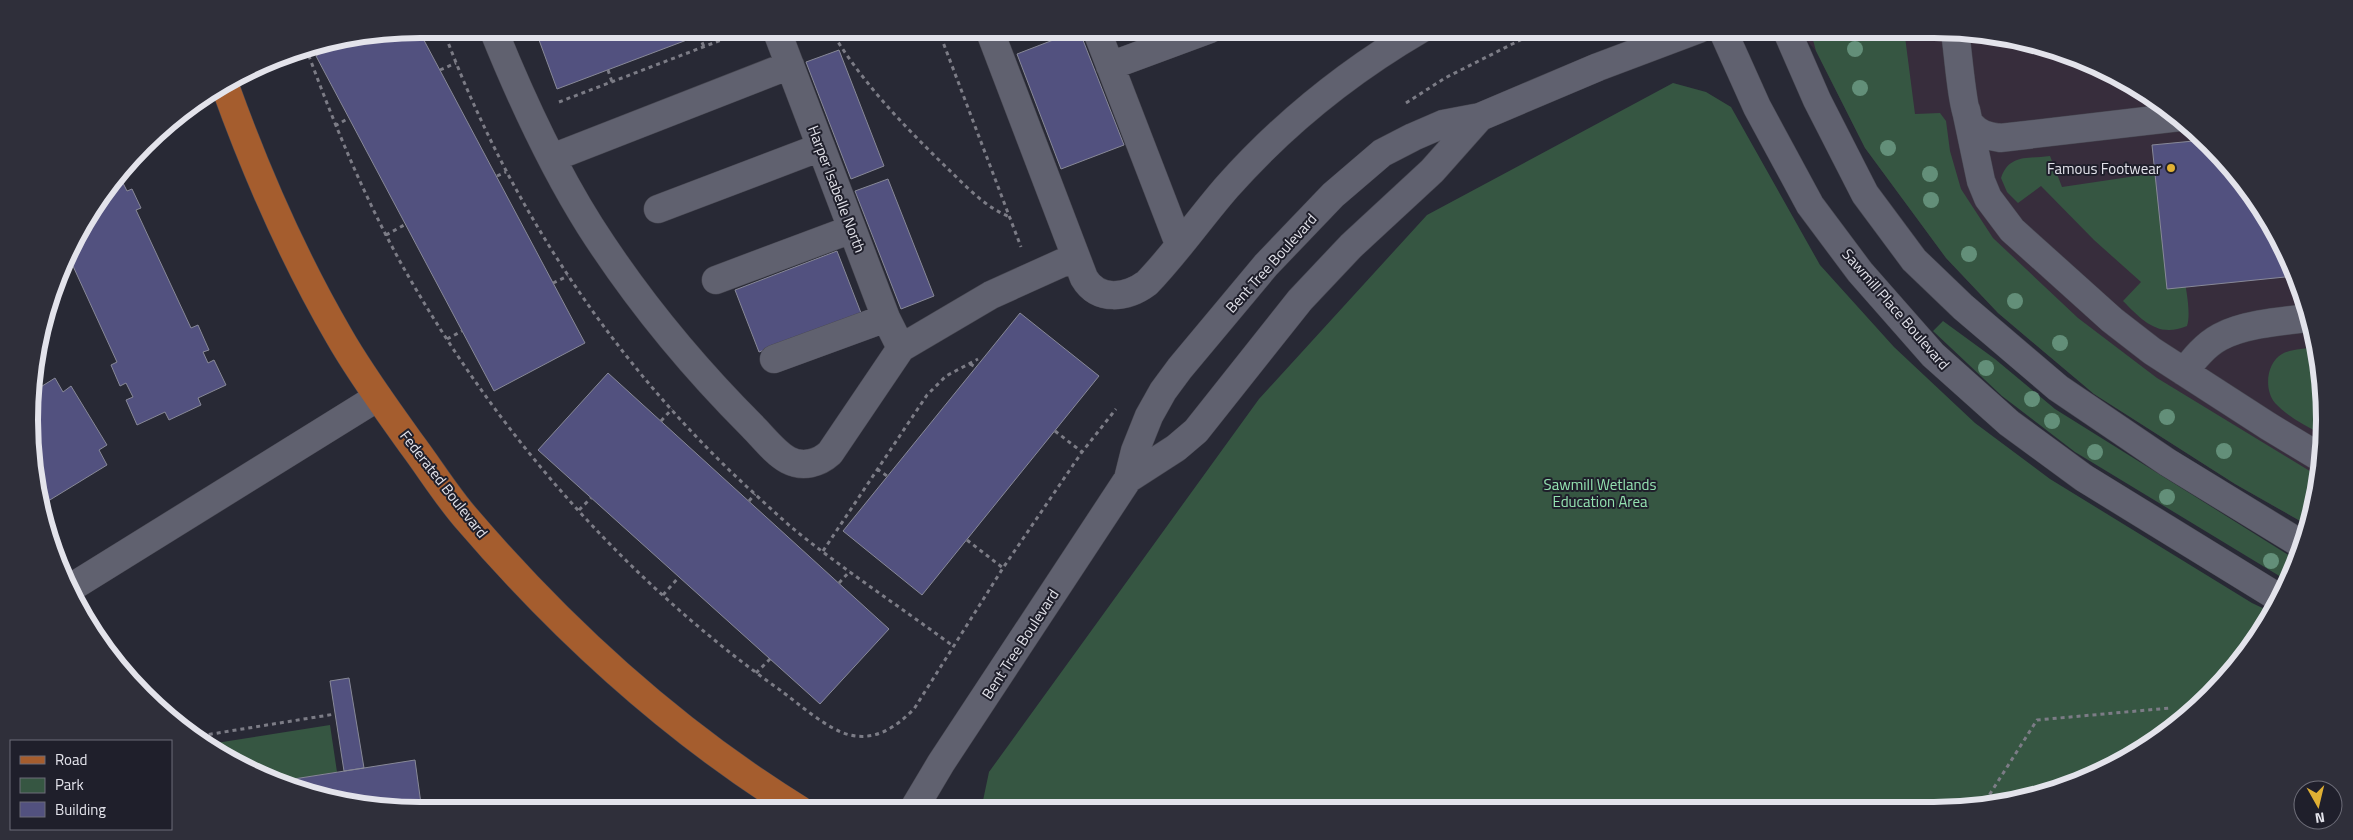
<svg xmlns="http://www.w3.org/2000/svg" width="2353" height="840" font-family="'Titillium Web',sans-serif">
<rect width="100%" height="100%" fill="#282935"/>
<path fill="#372d3c" d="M1797,29H1933L2034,42L2106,69L2171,109L2227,162L2272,224L2303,294L2321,369L2323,445L2309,526L2235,484L2094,394L1998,313L1946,258L1865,148L1816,51Z"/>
<path fill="#365642" d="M1810,29H1904L1915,114L1940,113L1946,121L1950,151L1961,189L1993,238L2078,318L2157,378L2318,476L2309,526L2235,484L2094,394L1998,313L1946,258L1865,148L1816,51Z
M1673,83L1706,92L1731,107L1820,265L1894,347L1975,423L2050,479L2252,603L2273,613L2191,714L2106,771L1984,808L981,810L989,772L1259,399L1427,215Z
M2050,156L2062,187L2156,173C2164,205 2196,299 2187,326C2158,338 2143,321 2123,301L2141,282L2094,240L2041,186L2018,203L2007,192L2001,178C2009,154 2028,159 2050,156Z
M1943,321L1995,359L2055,409L2295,559L2286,580L2075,452L2002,396L1933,331Z
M2316,347L2321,369L2323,435C2306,426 2288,417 2275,403C2264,390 2266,363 2282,354C2291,349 2305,349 2316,347Z
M330,725L337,772L281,781L203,745Z"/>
<path fill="#52517f" stroke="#888998" d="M418,29L585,343L494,391L316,56L355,35Z
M535,29H716L557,89Z
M1079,30L1124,145L1061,169L1017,54Z
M839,50L884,166L851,179L806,62Z
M2204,140L2227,162L2272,224L2295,276L2167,289L2152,145Z
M124,167L127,173L120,177L127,191L132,189L141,208L136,210L191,328L198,325L209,350L203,352L208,363L214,360L226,385L198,398L201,405L169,420L165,412L137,425L126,400L133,397L126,383L120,386L111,365L117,362L67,253L69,247L110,182Z
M888,179L934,296L901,309L855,191Z
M837,251L861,313L759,352L735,290Z
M1020,313L1099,376L922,595L843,531Z
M608,373L889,629L820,704L538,450Z
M55,378L63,392L71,386L107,445L99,450L107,465L40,506L30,446L31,393Z
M349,678L364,768L344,771L330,681Z
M415,760L422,811L319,798L281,781Z"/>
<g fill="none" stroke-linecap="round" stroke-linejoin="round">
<g stroke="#484852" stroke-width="29">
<path id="minor" d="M493,29C520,96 551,164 590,226C636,298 692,366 752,426C763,437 775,453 788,460C803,468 819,463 830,453L901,348L991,295L1075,257
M776,29L886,318L901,348
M989,29L1084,278C1098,302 1127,298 1147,283C1176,253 1200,218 1227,187C1283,124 1349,71 1421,29
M1096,29L1179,244
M1722,29L1757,107L1810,205L1860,272L1933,355L2009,423L2084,478L2279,598
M1786,29L1817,100L1865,194L1914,260L1963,307L2058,388L2167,462L2301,544
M1955,32C1958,49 1962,116 1972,126C1980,135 1989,136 2000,138L2180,117
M1110,66L1210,29
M1966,110L1981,181L1988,198L2012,230L2112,320L2152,351L2268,426L2321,458
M552,158L790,65
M658,209L821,147
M716,280L852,229
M774,359L886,318
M2184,372C2194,359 2205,345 2220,337C2244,324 2282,321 2309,318
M1128,479L1176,448L1196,431L1300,300L1351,246L1432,171L1480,117
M72,587L378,397
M913,810L941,763L1128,479L1135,451L1149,416L1163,391L1180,368L1266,265L1333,195L1382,153L1413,137L1443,124L1480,117L1598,67L1699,29"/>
</g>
<g stroke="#484852" stroke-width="29">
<path id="major" d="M225,86C256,172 293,257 339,336C360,373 386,408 410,442C429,467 446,495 466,518C563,631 674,732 800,810"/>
</g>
<path stroke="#7c7c86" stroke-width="3" stroke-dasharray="4 4" stroke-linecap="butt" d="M443,29C507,202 611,360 746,486C764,502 782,520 801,535C850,574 903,609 953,646
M830,29C861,81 901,123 944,165C964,184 984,207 1010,217
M938,29L1021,247
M699,35L704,47
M306,48C337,132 371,214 417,291C509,447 632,585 780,690C799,704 828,730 850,735C876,741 896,727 914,709L1003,568L1082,452L1116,409
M440,70L456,63
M608,70L612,82
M559,102L745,31
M1406,103L1445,78L1542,29
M335,126L349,118
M497,176L506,172
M386,235L406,224
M553,283L568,276
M447,339L462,331
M970,364L976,367
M661,421L672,409
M1055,431L1082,452
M877,469L887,476
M749,501L755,494
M579,510L591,498
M967,540L1003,568
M823,551L927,395L946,376L978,359
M839,583L850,571
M663,595L679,577
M756,673L770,659
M173,716L174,722
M193,737L335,714
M1981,808L2037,720L2170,708"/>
<use href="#minor" stroke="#60616f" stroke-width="28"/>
<use href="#major" stroke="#a55d2e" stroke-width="28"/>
</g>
<g fill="#638f79">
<circle cx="1855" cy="49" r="8"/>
<circle cx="1860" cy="88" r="8"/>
<circle cx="1888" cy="148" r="8"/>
<circle cx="1930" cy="174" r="8"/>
<circle cx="1931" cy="200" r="8"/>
<circle cx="1969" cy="254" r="8"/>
<circle cx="2015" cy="301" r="8"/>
<circle cx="2060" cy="343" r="8"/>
<circle cx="1986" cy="368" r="8"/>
<circle cx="2032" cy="399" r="8"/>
<circle cx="2167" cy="417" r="8"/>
<circle cx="2052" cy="421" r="8"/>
<circle cx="2224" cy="451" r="8"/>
<circle cx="2095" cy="452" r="8"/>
<circle cx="2167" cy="497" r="8"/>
<circle cx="2271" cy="561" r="8"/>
</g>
<circle fill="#e0b034" stroke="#1f1f2b" stroke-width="2" cx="2171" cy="168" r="5"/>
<g text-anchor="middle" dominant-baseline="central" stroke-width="4" stroke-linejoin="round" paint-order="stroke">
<g font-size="15" fill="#e3e3eb" stroke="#1f1f2b" text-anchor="end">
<text x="2161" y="168">Famous Footwear</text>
</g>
<g font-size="15" fill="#e3e3eb" stroke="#1f1f2b">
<text transform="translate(837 189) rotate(69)">Harper Isabelle North</text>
<text transform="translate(1271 263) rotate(-48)">Bent Tree Boulevard</text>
<text transform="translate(1896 309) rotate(49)">Sawmill Place Boulevard</text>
<text transform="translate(444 484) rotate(52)">Federated Boulevard</text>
<text transform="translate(1020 644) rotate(-57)">Bent Tree Boulevard</text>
</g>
<g font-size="15" fill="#94e2b1" stroke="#1f1f2b">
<text x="1600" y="484">Sawmill Wetlands<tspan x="1600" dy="17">Education Area</tspan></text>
</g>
</g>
<path d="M0 0H2353V840H0ZM420 38H1934A382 382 0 0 1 2316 420V420A382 382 0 0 1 1934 802H420A382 382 0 0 1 38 420V420A382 382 0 0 1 420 38Z" fill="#2f2f3a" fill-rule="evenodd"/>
<path fill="none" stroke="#e3e3eb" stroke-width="6" d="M420 38H1934A382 382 0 0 1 2316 420V420A382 382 0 0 1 1934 802H420A382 382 0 0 1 38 420V420A382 382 0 0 1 420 38Z"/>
<rect x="10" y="740" width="162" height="90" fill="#1f1f2b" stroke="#6d6d78"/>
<rect x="20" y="756" width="25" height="8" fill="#a55d2e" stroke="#6d6d78"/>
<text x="55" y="765" font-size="15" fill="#e3e3eb">Road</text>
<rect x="20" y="778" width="25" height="15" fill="#365642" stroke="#6d6d78"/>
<text x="55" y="790" font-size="15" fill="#e3e3eb">Park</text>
<rect x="20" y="802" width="25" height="15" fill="#52517f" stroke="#6d6d78"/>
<text x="55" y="815" font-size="15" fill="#e3e3eb">Building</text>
<g transform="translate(2318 805) rotate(172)"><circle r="24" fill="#1f1f2b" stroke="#6d6d78"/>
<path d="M0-4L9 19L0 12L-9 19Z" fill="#e0b034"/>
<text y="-8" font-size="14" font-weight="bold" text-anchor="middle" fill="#e3e3eb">N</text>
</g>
</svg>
